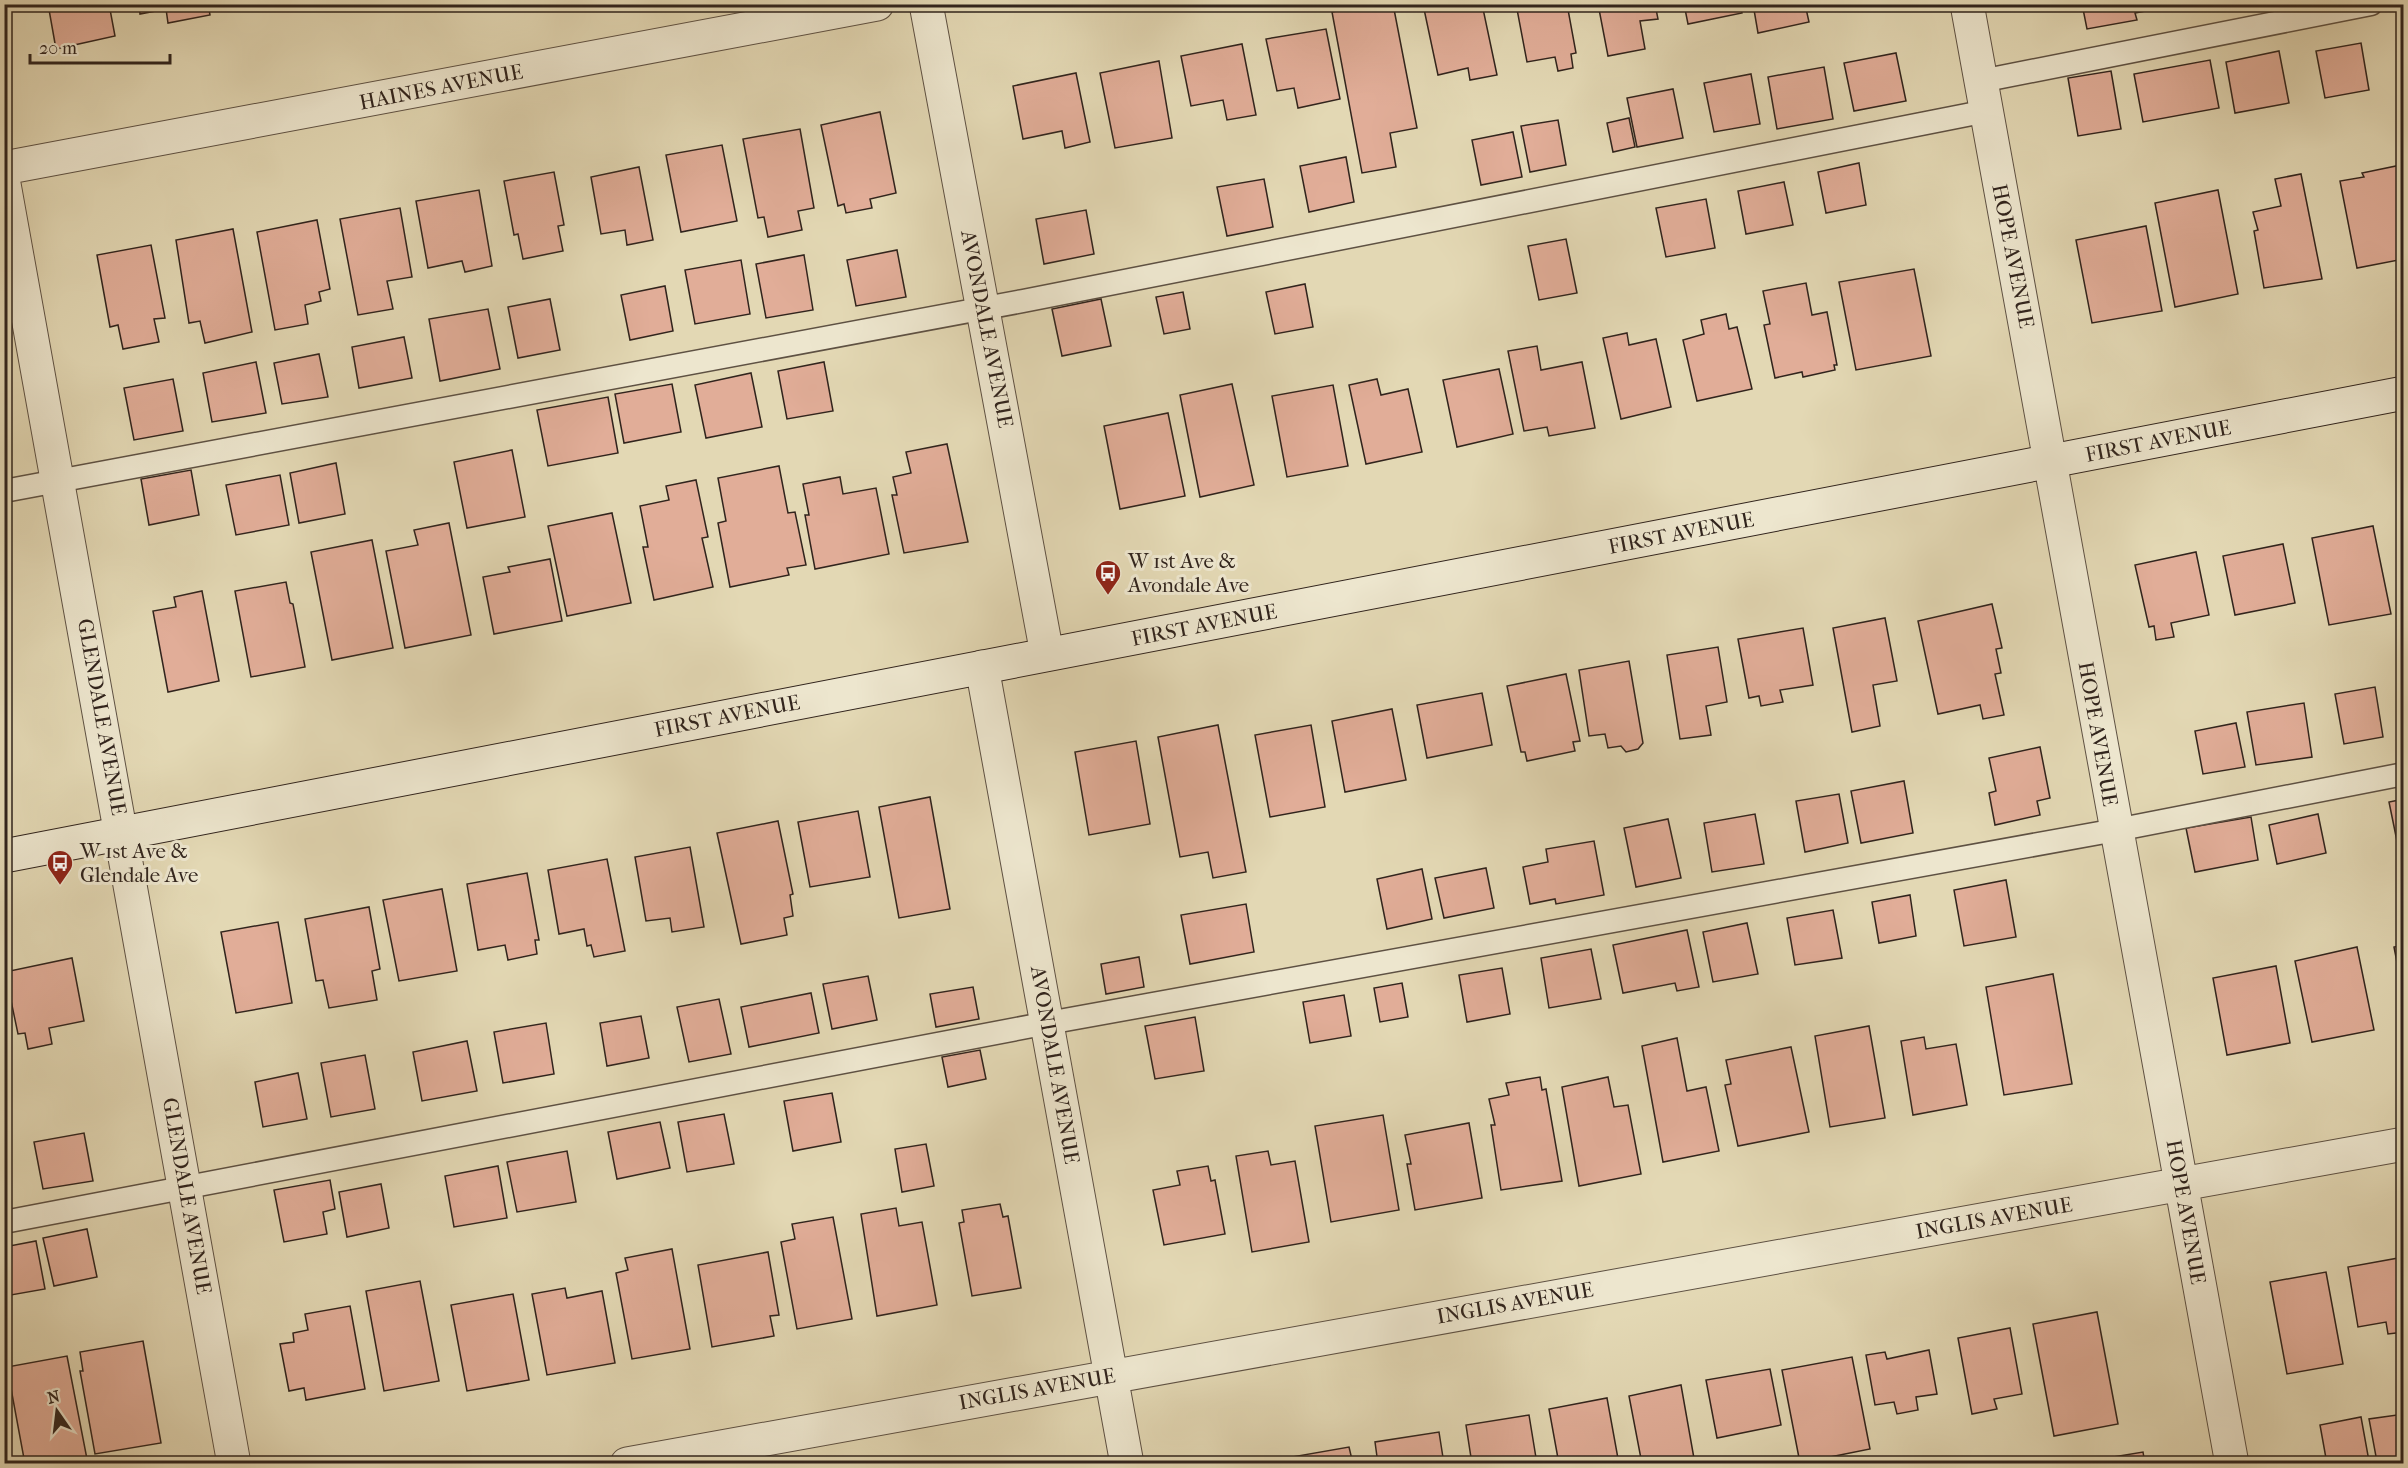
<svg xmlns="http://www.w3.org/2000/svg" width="2408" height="1468" font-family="'IM FELL French Canon',serif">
<rect width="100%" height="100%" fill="#e3d8b4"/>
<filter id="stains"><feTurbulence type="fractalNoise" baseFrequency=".00333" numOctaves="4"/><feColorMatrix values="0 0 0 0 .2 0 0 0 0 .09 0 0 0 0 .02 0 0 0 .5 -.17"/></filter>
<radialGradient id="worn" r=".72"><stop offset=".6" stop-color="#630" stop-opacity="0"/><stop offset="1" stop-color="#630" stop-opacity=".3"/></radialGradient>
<path fill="#e1ad98" stroke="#31241d" stroke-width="1.5" d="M48,4H109L115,36L56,49Z
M139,4H208L210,15L168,23L166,9L140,14Z
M247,4H282L248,10Z
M1393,4L1417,128L1390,133L1396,167L1362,173L1332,12L1369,4Z
M1448,4H1482L1497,75L1470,80L1468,68L1438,75L1424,9Z
M1516,4H1567L1576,53L1571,54L1573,68L1558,71L1555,57L1527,62Z
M1598,4H1655L1658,19L1640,21L1645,49L1608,56Z
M1684,4H1740L1742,13L1688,24Z
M1753,4H1805L1809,22L1758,33Z
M2082,4H2182L2135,13L2137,20L2087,29Z
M1326,29L1340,99L1298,108L1294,88L1277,91L1266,39Z
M2361,43L2369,90L2325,98L2316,51Z
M1242,44L1256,115L1227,120L1223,100L1191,106L1181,56Z
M2279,51L2289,103L2235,113L2226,62Z
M1896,53L1906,101L1854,111L1844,63Z
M2210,60L2219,108L2143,122L2134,74Z
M1159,61L1172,138L1115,148L1100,73Z
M1824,67L1833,119L1777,129L1768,77Z
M2111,71L2121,129L2078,136L2068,78Z
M1076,73L1090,142L1065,148L1062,131L1023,139L1013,86Z
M1751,74L1760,124L1714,132L1704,83Z
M1673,89L1683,138L1637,147L1627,98Z
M880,112L896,193L870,199L872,208L846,213L844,204L838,206L821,125Z
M1629,118L1635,147L1613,152L1607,123Z
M1558,120L1566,165L1530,172L1521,126Z
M800,129L814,208L798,211L802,230L768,237L764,217L758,218L743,139Z
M1513,132L1522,177L1481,185L1472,140Z
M722,145L737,221L681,232L666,155Z
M1346,157L1354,202L1309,212L1300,166Z
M1859,163L1866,205L1826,213L1818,172Z
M2401,165L2404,178V259L2357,268L2340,181L2364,177L2362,173Z
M639,167L653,240L627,245L625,230L601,234L591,177Z
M554,172L564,225L558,226L563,251L523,259L518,234L514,235L504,181Z
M2301,174L2322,279L2264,288L2254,231L2258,230L2253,212L2281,206L2275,179Z
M1264,179L1273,227L1227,236L1217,187Z
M1784,182L1793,225L1746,234L1738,191Z
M479,190L492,266L465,272L462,261L428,268L416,201Z
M2218,190L2238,294L2175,307L2155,203Z
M1706,199L1715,248L1666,257L1656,208Z
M400,208L412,277L387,281L393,309L358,315L340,219Z
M1086,210L1094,254L1044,264L1036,219Z
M317,220L330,289L319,292L321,301L305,305L308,324L275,330L257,232Z
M2146,226L2162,311L2092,323L2076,240Z
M233,229L252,332L205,343L200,321L189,323L176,240Z
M1566,239L1577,293L1539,300L1528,246Z
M151,245L165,318L154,319L159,342L123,349L118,325L110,327L97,255Z
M897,250L906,297L856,306L847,260Z
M804,255L813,310L766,318L756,264Z
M741,260L750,314L695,324L685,270Z
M1914,269L1931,356L1856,370L1839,282Z
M1806,283L1812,315L1827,312L1837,365H1834L1835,370L1803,377L1802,372L1775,378L1764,325L1770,324L1763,291Z
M1305,284L1313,327L1275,334L1266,292Z
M665,286L673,331L630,340L621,295Z
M1183,292L1190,329L1164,334L1156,297Z
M550,299L560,350L518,358L508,307Z
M1101,299L1111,346L1062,356L1052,309Z
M488,309L500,369L440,381L429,319Z
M1726,314L1729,329L1737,327L1752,389L1697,401L1683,340L1704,334L1701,320Z
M1627,333L1629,345L1656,339L1671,407L1621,419L1603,338Z
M404,337L412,378L359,388L352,347Z
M1537,346L1541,370L1582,362L1595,428L1549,436L1547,427L1524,431L1508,351Z
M319,354L328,397L282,404L274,363Z
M256,362L266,413L212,422L203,373Z
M824,362L833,411L787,419L778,371Z
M1499,369L1513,434L1457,447L1443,380Z
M751,373L762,427L706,438L695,385Z
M173,379L183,431L134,440L124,388Z
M1377,379L1381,395L1408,389L1422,452L1366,464L1349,385Z
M672,384L681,432L624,443L615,394Z
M1232,384L1254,485L1200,497L1180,395Z
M1333,385L1348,466L1287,477L1272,396Z
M608,397L618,453L548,466L537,410Z
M1168,413L1185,496L1120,509L1104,426Z
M947,444L968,542L904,553L892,495H897L893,477L911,473L906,452Z
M512,450L525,517L467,528L454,462Z
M336,463L345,514L299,523L290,473Z
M779,466L788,513L795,512L806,565L787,568L789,575L730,587L718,523L726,521L718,478Z
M191,470L199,515L149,525L141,479Z
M280,475L289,525L236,535L226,485Z
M840,477L843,494L876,488L889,554L815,569L805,515H809L803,484Z
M696,480L708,537L702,538L713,587L654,600L643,547H648L640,506L669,500L666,486Z
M612,513L631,603L567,616L548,526Z
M449,523L471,635L405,648L386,551L418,545L414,530Z
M2373,526L2391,614L2329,625L2312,538Z
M372,540L393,648L332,660L311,552Z
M2283,544L2295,603L2235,615L2223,556Z
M2196,552L2209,615L2171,623L2174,637L2156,640L2154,626L2149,627L2135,565Z
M550,559L562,621L494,634L483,577L510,572L508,567Z
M286,582L290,603L293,604L305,667L251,677L235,591Z
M202,591L219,681L168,692L153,611L176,607L174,597Z
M1992,604L2002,648L1996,649L2001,673L1995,674L2004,715L1983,719L1980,705L1938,714L1918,621Z
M1885,618L1897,681L1873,685L1880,726L1852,732L1833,628Z
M1803,628L1813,685L1780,690L1783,702L1761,706L1759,696L1749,698L1738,639Z
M1718,647L1727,702L1706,706L1711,735L1680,739L1667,655Z
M1629,661L1643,743L1638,749L1626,752L1621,746L1608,748L1605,734L1589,736L1579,670Z
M1566,674L1580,741L1573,742L1575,751L1527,761L1525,752H1521L1507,686Z
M2375,687L2383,737L2344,744L2335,694Z
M1482,693L1492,745L1427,758L1417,705Z
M4,699L9,720L4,721Z
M2304,703L2312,757L2256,765L2247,712Z
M1392,709L1406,780L1345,792L1332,721Z
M2236,723L2245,767L2203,774L2195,731Z
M1218,725L1246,872L1213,878L1208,852L1180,857L1158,737Z
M1311,725L1325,807L1270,817L1255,735Z
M1136,741L1150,824L1089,835L1075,752Z
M2040,747L2050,798L2037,801L2040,815L1995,825L1989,793L1996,791L1989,758Z
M1904,781L1913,833L1861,843L1851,791Z
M1839,794L1848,843L1805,852L1796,801Z
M930,797L950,909L899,918L879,807Z
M2404,799V850L2399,851L2389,802Z
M858,811L870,877L810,887L798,822Z
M1755,814L1764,864L1712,872L1704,823Z
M2318,814L2326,853L2277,864L2269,825Z
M2251,817L2258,860L2195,872L2186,828Z
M1668,819L1681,878L1636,887L1624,828Z
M778,821L793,894L790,895L793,916L784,918L787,935L741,944L717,833Z
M1594,841L1604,895L1556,904L1555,899L1530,904L1523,867L1548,862L1546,849Z
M690,847L704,927L672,932L670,918L646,921L635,857Z
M607,859L625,951L594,957L591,945L587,946L584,929L559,934L548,870Z
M1486,868L1494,908L1444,918L1435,878Z
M1422,869L1432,919L1387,929L1377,879Z
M527,873L539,940H535L537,954L508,960L505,945L478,950L467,884Z
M2006,880L2016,937L1964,946L1954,890Z
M442,889L457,971L399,981L383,900Z
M1910,895L1916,936L1879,943L1872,902Z
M1246,904L1254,952L1190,964L1181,915Z
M369,907L380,969L372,971L377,1000L329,1008L323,980L316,981L305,919Z
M1833,910L1842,958L1795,965L1787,918Z
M278,922L292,1003L236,1013L221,932Z
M1747,923L1758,974L1713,982L1703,932Z
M1687,930L1699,987L1677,991L1675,983L1623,993L1613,945Z
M2404,945V998L2394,947Z
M2357,947L2374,1030L2312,1042L2295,961Z
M1591,949L1601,999L1549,1008L1541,958Z
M1139,957L1144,987L1106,994L1101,964Z
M72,958L84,1021L49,1028L52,1044L28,1049L25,1033L18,1034L5,972Z
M2276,966L2290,1043L2227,1055L2213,978Z
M1502,968L1510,1014L1467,1022L1459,975Z
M2053,974L2072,1084L2004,1095L1986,987Z
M868,976L877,1020L832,1029L823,984Z
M1402,983L1408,1017L1380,1022L1374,988Z
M973,987L979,1019L936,1027L930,994Z
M811,993L819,1033L749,1047L741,1007Z
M1344,995L1351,1036L1310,1043L1303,1002Z
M719,999L731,1054L689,1062L677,1007Z
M641,1016L649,1058L607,1066L600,1023Z
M1195,1017L1204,1071L1155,1079L1145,1026Z
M546,1023L554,1074L503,1083L494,1032Z
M1869,1026L1885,1118L1830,1127L1815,1036Z
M1924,1037L1926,1049L1956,1044L1967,1105L1913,1115L1901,1041Z
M1677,1038L1687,1091L1706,1087L1719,1151L1663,1162L1642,1046Z
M467,1041L477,1091L422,1101L413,1052Z
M1791,1047L1809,1132L1738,1146L1725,1085L1731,1084L1726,1060Z
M980,1050L986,1079L948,1087L942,1057Z
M365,1055L375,1109L331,1117L321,1063Z
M298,1073L307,1119L263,1127L255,1082Z
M1540,1077L1542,1090L1546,1089L1562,1181L1501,1190L1491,1125H1495L1489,1099L1509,1095L1506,1083Z
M1608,1077L1614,1107L1628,1105L1641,1174L1579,1186L1562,1087Z
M832,1093L841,1142L793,1151L784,1101Z
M724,1114L734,1164L687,1172L678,1122Z
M1383,1115L1399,1210L1331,1222L1315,1126Z
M660,1122L670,1168L617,1179L608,1132Z
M1469,1123L1482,1198L1415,1210L1407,1164H1411L1405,1135Z
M84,1133L93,1181L43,1189L34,1142Z
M926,1144L934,1186L902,1192L895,1149Z
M567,1151L576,1202L517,1212L507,1162Z
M1268,1151L1271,1165L1295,1161L1309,1242L1252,1252L1236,1156Z
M498,1166L507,1218L454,1227L445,1176Z
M1208,1166L1211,1181L1215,1180L1225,1234L1164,1245L1153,1190L1180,1185L1177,1171Z
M330,1180L335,1209L323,1212L327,1234L284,1242L274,1190Z
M381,1184L389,1228L347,1237L339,1192Z
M1000,1204L1003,1217L1008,1216L1021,1288L972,1296L959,1223L964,1222L962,1210Z
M896,1208L899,1226L922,1222L937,1305L877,1316L861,1214Z
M833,1217L852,1319L797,1329L781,1242L795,1239L792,1224Z
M87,1229L97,1277L54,1286L43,1238Z
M36,1241L45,1289L11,1295L4,1247Z
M672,1249L690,1349L632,1359L616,1273L628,1270L625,1258Z
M768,1252L779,1315L770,1316L774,1336L712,1347L698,1265Z
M2404,1257V1332L2388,1334L2386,1322L2358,1327L2348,1267Z
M2326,1272L2343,1364L2287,1374L2270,1282Z
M420,1281L439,1381L384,1391L366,1291Z
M565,1288L567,1298L602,1291L615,1363L547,1375L532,1294Z
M513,1294L529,1380L467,1391L451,1305Z
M350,1306L365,1389L306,1400L304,1388L289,1391L280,1344L294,1342L293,1333L308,1330L305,1314Z
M2097,1312L2118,1424L2054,1436L2033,1324Z
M2010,1328L2022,1394L1994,1399L1997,1409L1972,1414L1958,1338Z
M143,1341L161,1443L95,1454L80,1371H83L80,1352Z
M1929,1350L1937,1394L1916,1397L1918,1410L1897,1414L1894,1402L1875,1405L1866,1355L1885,1352L1887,1359Z
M67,1356L87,1459L65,1464H25L7,1367Z
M1852,1357L1870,1449L1800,1463L1782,1370Z
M1770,1369L1781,1425L1717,1438L1706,1380Z
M1681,1385L1695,1464H1642L1629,1396Z
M1607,1398L1619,1464H1559L1549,1409Z
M2404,1414V1457L2377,1462L2369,1419Z
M1529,1415L1537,1464H1472L1466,1425Z
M2361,1417L2369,1461L2327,1464L2320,1425Z
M1439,1432L1444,1464H1378L1375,1442Z
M1349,1447L1353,1464H1287L1286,1458Z
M2143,1452L2145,1464H2077L2101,1459Z"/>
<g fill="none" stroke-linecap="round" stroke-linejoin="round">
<g stroke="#5e5143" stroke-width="25">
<path id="lane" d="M1981,81L2371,4
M4,491L1023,301L1987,111
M4,1222L1048,1023L2116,830L2404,774"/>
</g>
<g stroke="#5e5143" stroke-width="35">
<path id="street" d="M926,4L1047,654
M1967,4L2232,1464
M4,168L877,4
M4,184L234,1464
M982,667L1127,1464
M627,1464L2404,1144"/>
</g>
<g stroke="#31241d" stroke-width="35">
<path id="secondary" d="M4,856L2404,393"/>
</g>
<use href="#lane" stroke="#ede6ce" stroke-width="22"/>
<use href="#street" stroke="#ede6ce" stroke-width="33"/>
<use href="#secondary" stroke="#ede6ce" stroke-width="33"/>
</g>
<defs>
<g id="bus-pin" transform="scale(1.35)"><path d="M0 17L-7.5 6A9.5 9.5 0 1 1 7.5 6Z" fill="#8f2418" stroke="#ede6ce"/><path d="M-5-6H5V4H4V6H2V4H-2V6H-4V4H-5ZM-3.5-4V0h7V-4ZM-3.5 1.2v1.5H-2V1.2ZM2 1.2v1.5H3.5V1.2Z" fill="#fff"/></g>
</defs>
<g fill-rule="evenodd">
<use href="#bus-pin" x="1108" y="573"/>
<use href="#bus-pin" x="60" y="863"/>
</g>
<g text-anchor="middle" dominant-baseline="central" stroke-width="6" stroke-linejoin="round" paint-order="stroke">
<g font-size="21" fill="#31241d" stroke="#ede6ce">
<text transform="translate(441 87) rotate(-11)">HAINES AVENUE</text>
<text transform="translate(2013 256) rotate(79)">HOPE AVENUE</text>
<text transform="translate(987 329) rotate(79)">AVONDALE AVENUE</text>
<text transform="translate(2158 441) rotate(-11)">FIRST AVENUE</text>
<text transform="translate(1681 533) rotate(-11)">FIRST AVENUE</text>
<text transform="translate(1204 625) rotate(-11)">FIRST AVENUE</text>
<text transform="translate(727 716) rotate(-11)">FIRST AVENUE</text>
<text transform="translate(102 717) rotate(80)">GLENDALE AVENUE</text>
<text transform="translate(2098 734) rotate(80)">HOPE AVENUE</text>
<text transform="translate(1055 1065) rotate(80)">AVONDALE AVENUE</text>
<text transform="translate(187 1196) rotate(80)">GLENDALE AVENUE</text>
<text transform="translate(2186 1212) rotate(80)">HOPE AVENUE</text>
<text transform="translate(1994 1218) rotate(-10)">INGLIS AVENUE</text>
<text transform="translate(1515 1303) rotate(-10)">INGLIS AVENUE</text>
<text transform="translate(1037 1389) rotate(-10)">INGLIS AVENUE</text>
</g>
<g font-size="21" fill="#31241d" stroke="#ede6ce" text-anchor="start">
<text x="1128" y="561">W 1st Ave &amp;<tspan x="1128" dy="24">Avondale Ave</tspan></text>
<text x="80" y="851">W 1st Ave &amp;<tspan x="80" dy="24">Glendale Ave</tspan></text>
</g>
</g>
<rect width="2408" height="1468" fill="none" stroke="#e3d8b4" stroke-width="24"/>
<rect x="6" y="6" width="2396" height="1456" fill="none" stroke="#31241d" stroke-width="3"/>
<rect x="12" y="12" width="2384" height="1444" fill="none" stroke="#31241d" stroke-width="1.5"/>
<g transform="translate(57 1411) rotate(346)" stroke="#ede6ce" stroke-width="4.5" paint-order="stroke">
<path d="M0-4.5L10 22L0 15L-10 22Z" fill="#31241d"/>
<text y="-9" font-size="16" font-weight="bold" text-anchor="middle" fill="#31241d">N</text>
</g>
<path d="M30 54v9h140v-9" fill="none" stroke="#31241d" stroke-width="3"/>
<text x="39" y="54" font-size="18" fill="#31241d" stroke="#ede6ce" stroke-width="4.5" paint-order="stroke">20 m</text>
<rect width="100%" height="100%" filter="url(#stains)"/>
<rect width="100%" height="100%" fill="url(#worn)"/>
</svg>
